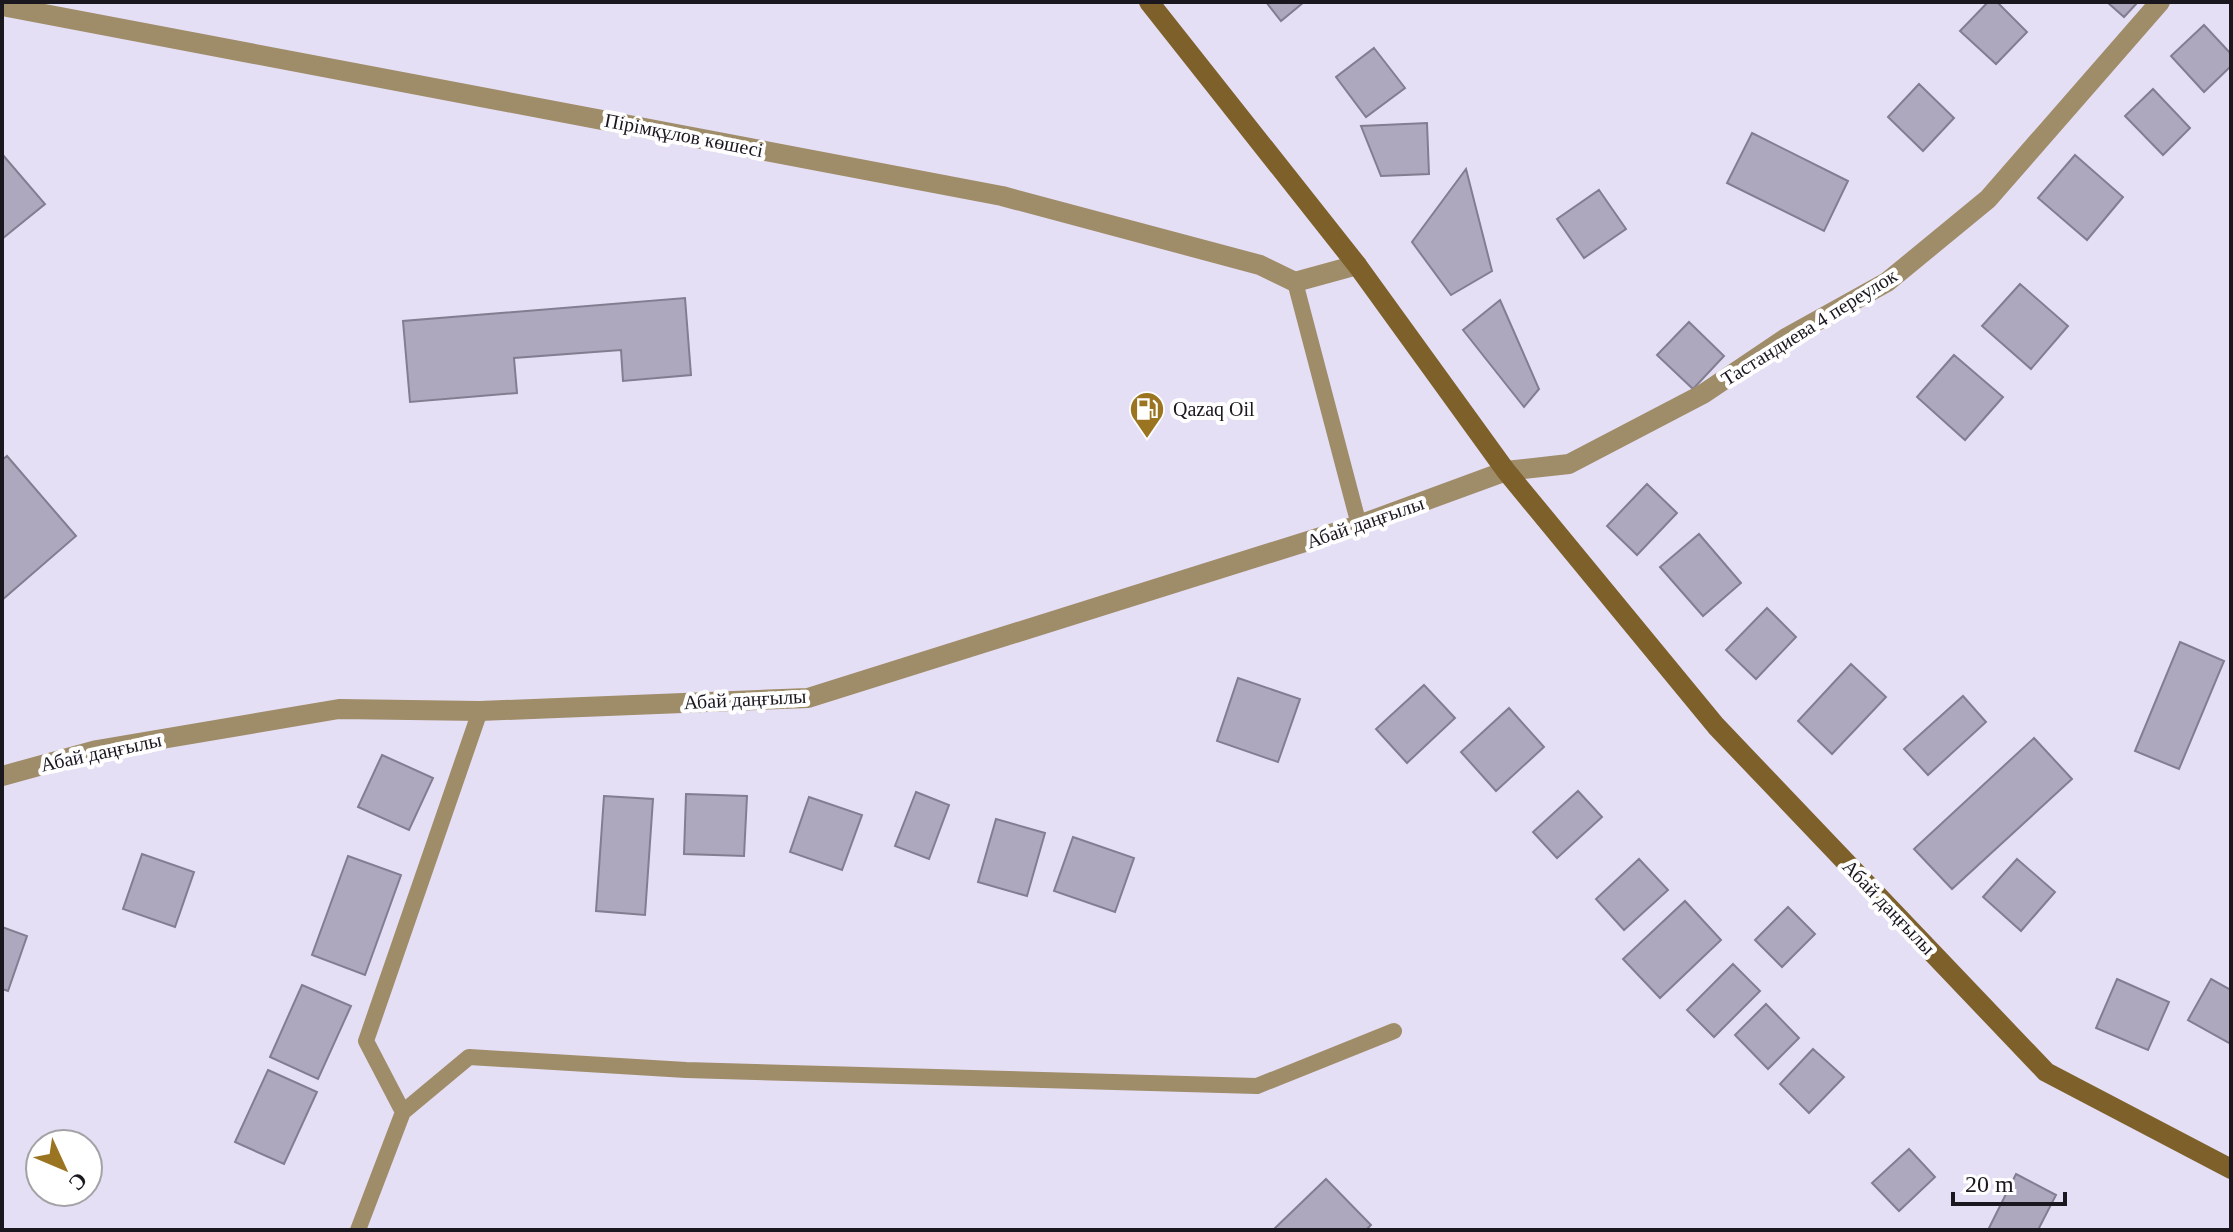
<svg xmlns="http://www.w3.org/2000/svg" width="2233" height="1232" font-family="Georgia,serif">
<rect width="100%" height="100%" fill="#e5dff5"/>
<path fill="#ada8bd" stroke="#837d91" stroke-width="2" d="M1266,2H1304L1281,21Z
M1988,2H1997L2027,32L1996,64L1960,31Z
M2107,2H2138L2124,17Z
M2204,25L2231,54V66L2204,92L2171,56Z
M1374,48L1405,88L1366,117L1336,77Z
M1919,84L1954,118L1923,151L1888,117Z
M2153,89L2190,128L2163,155L2125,116Z
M1427,123L1429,174L1381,176L1361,126Z
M1752,133L1848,181L1824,231L1727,183Z
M2,154L45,204L2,239Z
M2075,155L2123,197L2087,240L2038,198Z
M1466,169L1492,271L1451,295L1412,242Z
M1599,190L1626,229L1584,258L1557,219Z
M2020,284L2068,326L2031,369L1982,326Z
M685,298L691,375L623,381L621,350L514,358L517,393L410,402L403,321Z
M1500,300L1539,389L1524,407L1463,330Z
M1689,322L1724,356L1693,389L1657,355Z
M1954,355L2003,397L1965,440L1917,397Z
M7,456L76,536L2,600V460Z
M1647,484L1677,513L1637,555L1607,526Z
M1699,534L1741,583L1703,616L1660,567Z
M1767,608L1796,637L1756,679L1726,650Z
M2180,642L2224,661L2179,769L2135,751Z
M1851,664L1886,697L1832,754L1798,721Z
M1238,678L1300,699L1278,762L1217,741Z
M1424,685L1455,718L1407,763L1376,729Z
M1963,696L1986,722L1928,775L1904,749Z
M1509,708L1544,747L1496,791L1461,752Z
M2034,738L2072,779L1952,889L1914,849Z
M382,755L433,778L409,830L358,807Z
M1578,791L1602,817L1557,858L1533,832Z
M916,792L949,805L929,859L895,846Z
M686,794L747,796L744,856L684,854Z
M604,796L653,799L645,915L596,911Z
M809,797L862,815L842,870L790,852Z
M996,819L1045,833L1027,896L978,882Z
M1073,837L1134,858L1115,912L1054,891Z
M142,854L194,872L175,927L123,909Z
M348,856L401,875L365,975L312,955Z
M1639,859L1668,890L1624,930L1596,899Z
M2017,859L2055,892L2021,931L1983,897Z
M1685,901L1721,940L1660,998L1623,959Z
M1788,907L1815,934L1782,967L1755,940Z
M2,927L27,936L8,991L2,989Z
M1733,964L1760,991L1714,1037L1687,1010Z
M2117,979L2169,1002L2148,1050L2096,1028Z
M2211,979L2231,990V1044L2188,1020Z
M302,985L351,1006L318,1079L270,1057Z
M1766,1004L1799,1038L1768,1069L1735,1035Z
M1813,1049L1844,1077L1809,1113L1780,1084Z
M268,1070L317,1092L284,1164L235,1142Z
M1909,1149L1935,1177L1899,1211L1872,1183Z
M2016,1174L2056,1195L2038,1230H1988Z
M1326,1179L1371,1225L1366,1230H1273Z"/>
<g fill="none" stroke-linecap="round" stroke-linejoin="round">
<path stroke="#9f8c69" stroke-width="16" d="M1295,282L1359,525
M403,1112L366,1041L480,711
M358,1230L403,1112L469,1057L686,1070L1257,1086L1394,1031"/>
<path stroke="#9f8c69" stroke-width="20" d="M2,6L1002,196L1260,265L1295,282L1357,265
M2,776L97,750L339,709L480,711L808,698L1359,525L1506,471L1569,464L1703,394L1786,338L1887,282L1988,199L2160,2"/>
<path stroke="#7e612a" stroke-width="20" d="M1149,2L1357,265L1506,471L1716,726L2046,1072L2231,1169"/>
</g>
<defs>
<g id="fuel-pin" transform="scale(1.8)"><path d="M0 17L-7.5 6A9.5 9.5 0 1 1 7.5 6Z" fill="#9b7421" stroke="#fff"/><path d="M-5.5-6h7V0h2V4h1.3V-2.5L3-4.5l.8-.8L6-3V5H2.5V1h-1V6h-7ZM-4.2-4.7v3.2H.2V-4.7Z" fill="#fff"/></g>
</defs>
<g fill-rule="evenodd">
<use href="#fuel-pin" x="1147" y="409"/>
</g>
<g text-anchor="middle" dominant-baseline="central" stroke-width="8" stroke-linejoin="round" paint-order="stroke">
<g font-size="20" fill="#1a171f" stroke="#fff">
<text transform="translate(684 135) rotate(11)">Пірімқұлов көшесі</text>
<text transform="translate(1809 327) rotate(-32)">Тастандиева 4 переулок</text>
<text transform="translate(1365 522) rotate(-19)">Абай даңғылы</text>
<text transform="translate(745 699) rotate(-3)">Абай даңғылы</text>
<text transform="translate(101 752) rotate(-12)">Абай даңғылы</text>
<text transform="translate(1889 907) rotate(46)">Абай даңғылы</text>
</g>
<g font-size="20" fill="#1a171f" stroke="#fff" text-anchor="start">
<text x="1173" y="409">Qazaq Oil</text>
</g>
</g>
<rect width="2233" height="1232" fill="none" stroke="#1a171f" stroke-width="8"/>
<g transform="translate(64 1168) rotate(134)"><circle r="38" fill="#ffffff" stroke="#a3a2a5" stroke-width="2"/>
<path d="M0-6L14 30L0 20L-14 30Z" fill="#9b7421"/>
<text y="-12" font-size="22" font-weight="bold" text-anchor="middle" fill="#1a171f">С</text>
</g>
<path d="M1953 1192v12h112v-12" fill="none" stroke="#1a171f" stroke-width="4"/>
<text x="1965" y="1192" font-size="24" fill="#1a171f" stroke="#ffffff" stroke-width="6" paint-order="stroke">20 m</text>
</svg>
